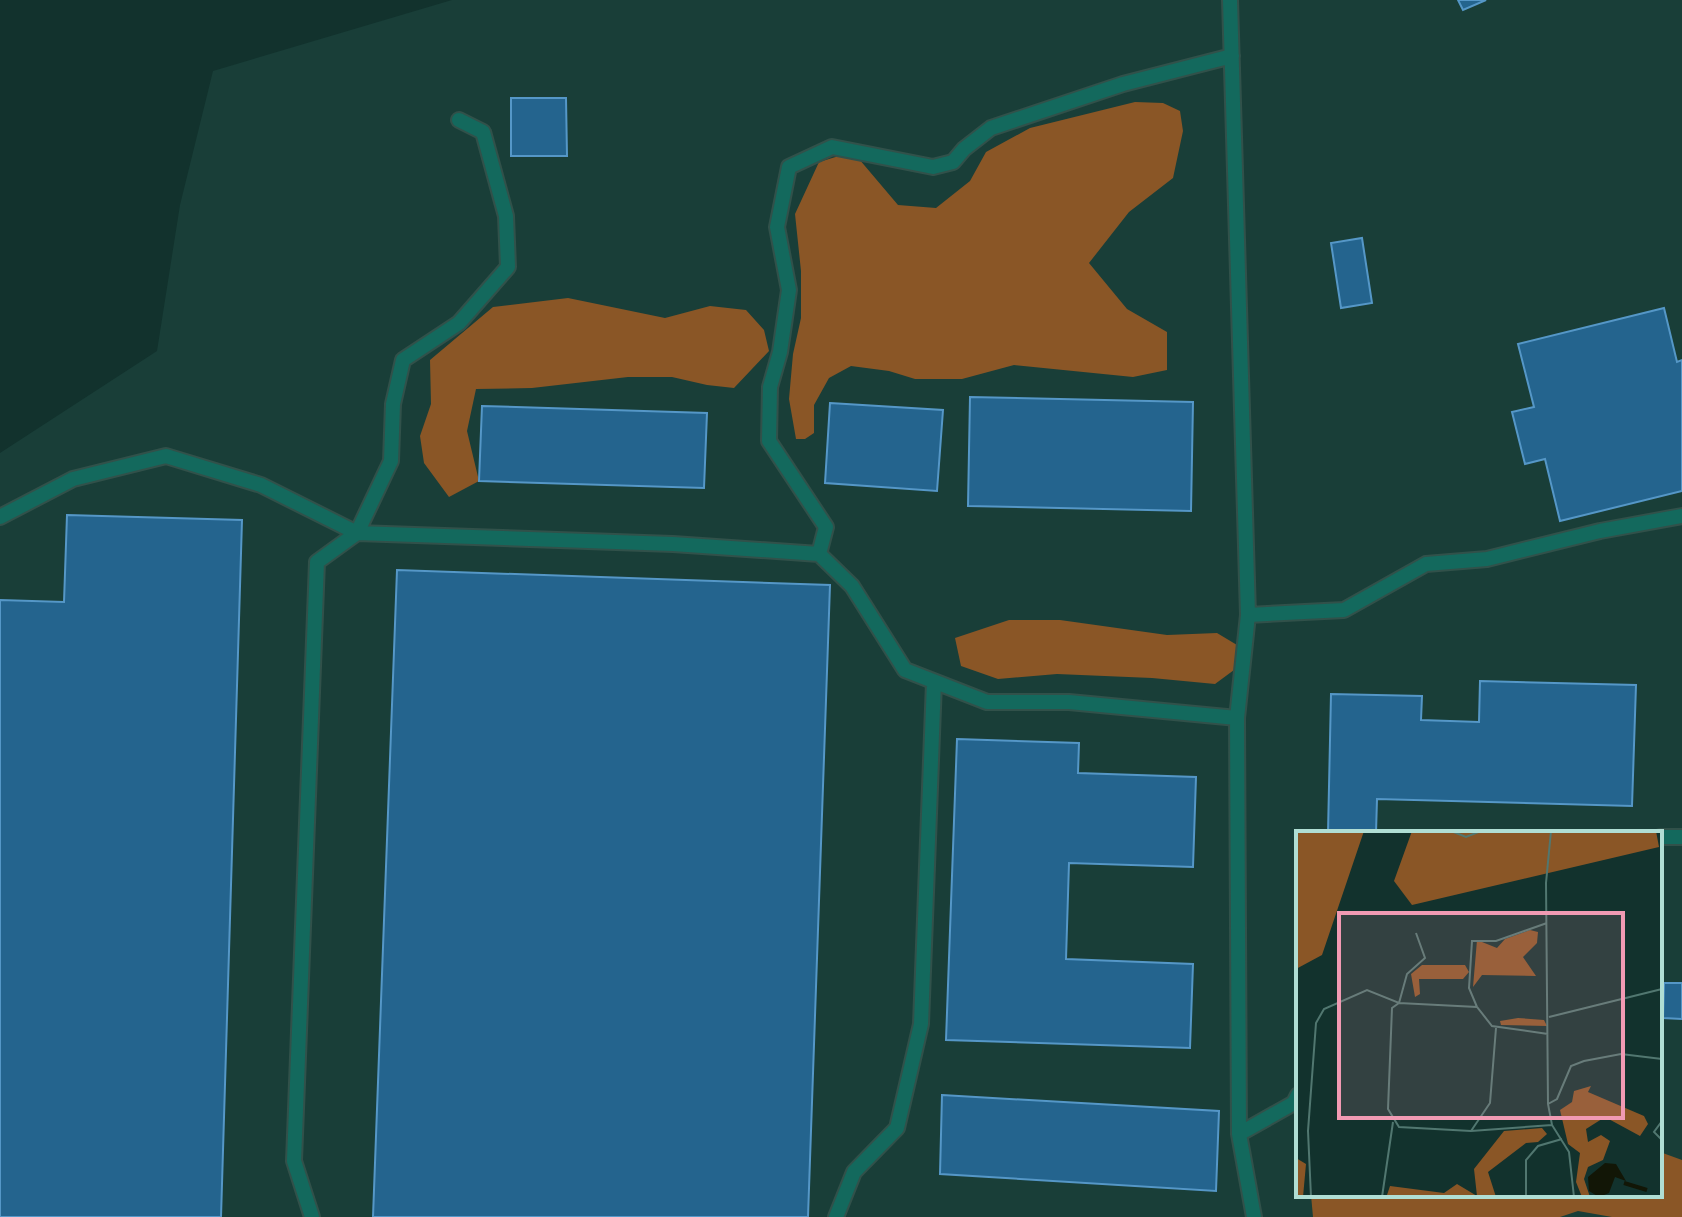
<svg xmlns="http://www.w3.org/2000/svg" width="1682" height="1217" font-family="'DM Sans',sans-serif">
<rect width="100%" height="100%" fill="#12322d"/>
<path fill="#193e38" fill-rule="evenodd" d="M452,0H1682V1217H0V453L157,351L180,205L213,71ZM1298,833H1660V1195H1298Z"/>
<path fill="#8a5626" d="M1135,102L1163,103L1180,111L1183,131L1173,178L1129,212L1089,263L1127,309L1167,332V370L1133,377L1014,365L962,379H915L889,371L851,366L829,378L814,405V433L805,439H796L789,399L793,354L801,318V271L795,214L819,162L839,156L859,159L898,205L936,208L970,181L986,152L1030,128Z
M568,298L665,318L710,306L746,310L764,330L769,351L734,388L707,385L672,377H628L532,388L476,389L467,431L479,481L449,497L424,463L420,436L431,404L430,360L493,307Z
M1009,620H1060L1167,635L1217,633L1237,645L1234,670L1215,684L1152,678L1057,674L998,679L961,666L955,638Z
M1660,1152L1682,1160V1217H1612L1578,1211L1560,1217H1313L1311,1195H1660Z"/>
<path fill="#24648e" stroke="#5597c7" stroke-width="2" d="M1458,0H1486L1463,10Z
M511,98H566L567,156H511Z
M1362,238L1372,303L1341,308L1331,243Z
M1664,308L1677,362L1682,360V491L1560,521L1545,459L1525,464L1512,412L1534,407L1518,344Z
M970,397L1193,402L1191,511L968,506Z
M830,403L943,410L937,491L825,483Z
M482,406L707,413L704,488L479,481Z
M67,515L242,520L221,1217H0V600L64,602Z
M397,570L830,585L808,1217H373Z
M1480,681L1636,685L1632,806L1377,799L1376,833H1328L1331,694L1422,696L1421,720L1479,722Z
M957,739L1079,743L1078,773L1196,777L1193,867L1069,863L1066,959L1193,964L1190,1048L946,1040Z
M1664,983H1682V1019L1663,1018Z
M942,1095L1219,1111L1216,1191L940,1174Z"/>
<g fill="none" stroke-linecap="round" stroke-linejoin="round">
<g stroke="#31514a" stroke-width="18">
<path id="service" d="M1230,0L1248,615L1237,718L1239,1134L1254,1217
M0,517L73,479L166,456L261,485L357,533L391,461L393,404L403,360L459,323L508,267L506,216L483,132L459,120
M819,554L826,527L769,441L770,387L780,352L789,290L777,227L789,167L832,147L933,167L953,162L964,149L991,128L1123,84L1232,56
M1248,615L1344,610L1426,564L1487,559L1600,531L1682,516
M1660,837H1682
M1239,1134L1294,1103L1298,1095
M312,1217L294,1161L317,562L357,533L673,544L819,554L852,586L905,670L987,702H1069L1237,718
M836,1217L854,1172L897,1128L921,1024L934,682"/>
</g>
<use href="#service" stroke="#13695d" stroke-width="14"/>
</g>
<g transform="translate(1296 831)">
<rect width="366" height="366" fill="#12322d"/>
<path d="M0,0H68L26,124L0,138ZM116,0H360L363,16L116,74L98,50ZM234,99L242,101L241,112L227,126L240,145L186,144L177,156L181,109L201,117L209,108ZM126,134H169L173,141L167,148H123L124,163L119,166L115,143ZM222,187L248,189L251,195L205,194L204,190ZM295,255L292,261L348,285L352,293L344,305L309,286L290,298L292,311L305,304L314,310L307,329L292,336L288,348L294,366H286L280,351L284,322L272,313L264,279L276,271L278,260ZM246,297L251,303L242,311L230,312L192,341L200,366L91,364L94,355L148,362L161,353L181,365L178,338L208,300ZM0,327L10,333L7,366H0Z" fill="#8a5626"/>
<path d="M309,332L320,333L330,350L319,346L313,362L303,366L293,360L292,346Z" fill="#121606"/>
<path fill="none" stroke="#121606" stroke-width="4" d="M328,352L351,359"/>
<path fill="none" stroke="#517770" stroke-width="2" d="M155,0L170,6L185,0M255,0L250,52L252,273L256,294L273,321L278,366M181,176L173,157L176,110H200L251,92M253,186L366,158M252,203L196,195L181,176L103,172L96,177L92,278L103,296L175,300L256,294M252,273L261,268L275,235L288,230L325,223L366,228M366,290L358,301L366,309M175,300L194,272L200,197M15,366L12,300L20,192L28,178L71,159L103,172L111,143L129,127L120,102M86,366L97,291M230,366V329L242,315L266,308"/>
<path fill="#f19ab3" fill-opacity="0.15" stroke="#f19ab3" stroke-width="4" d="M43,82H327V287H43Z"/>
<rect width="366" height="366" fill="none" stroke="#b0ded4" stroke-width="4"/>
</g>
</svg>
